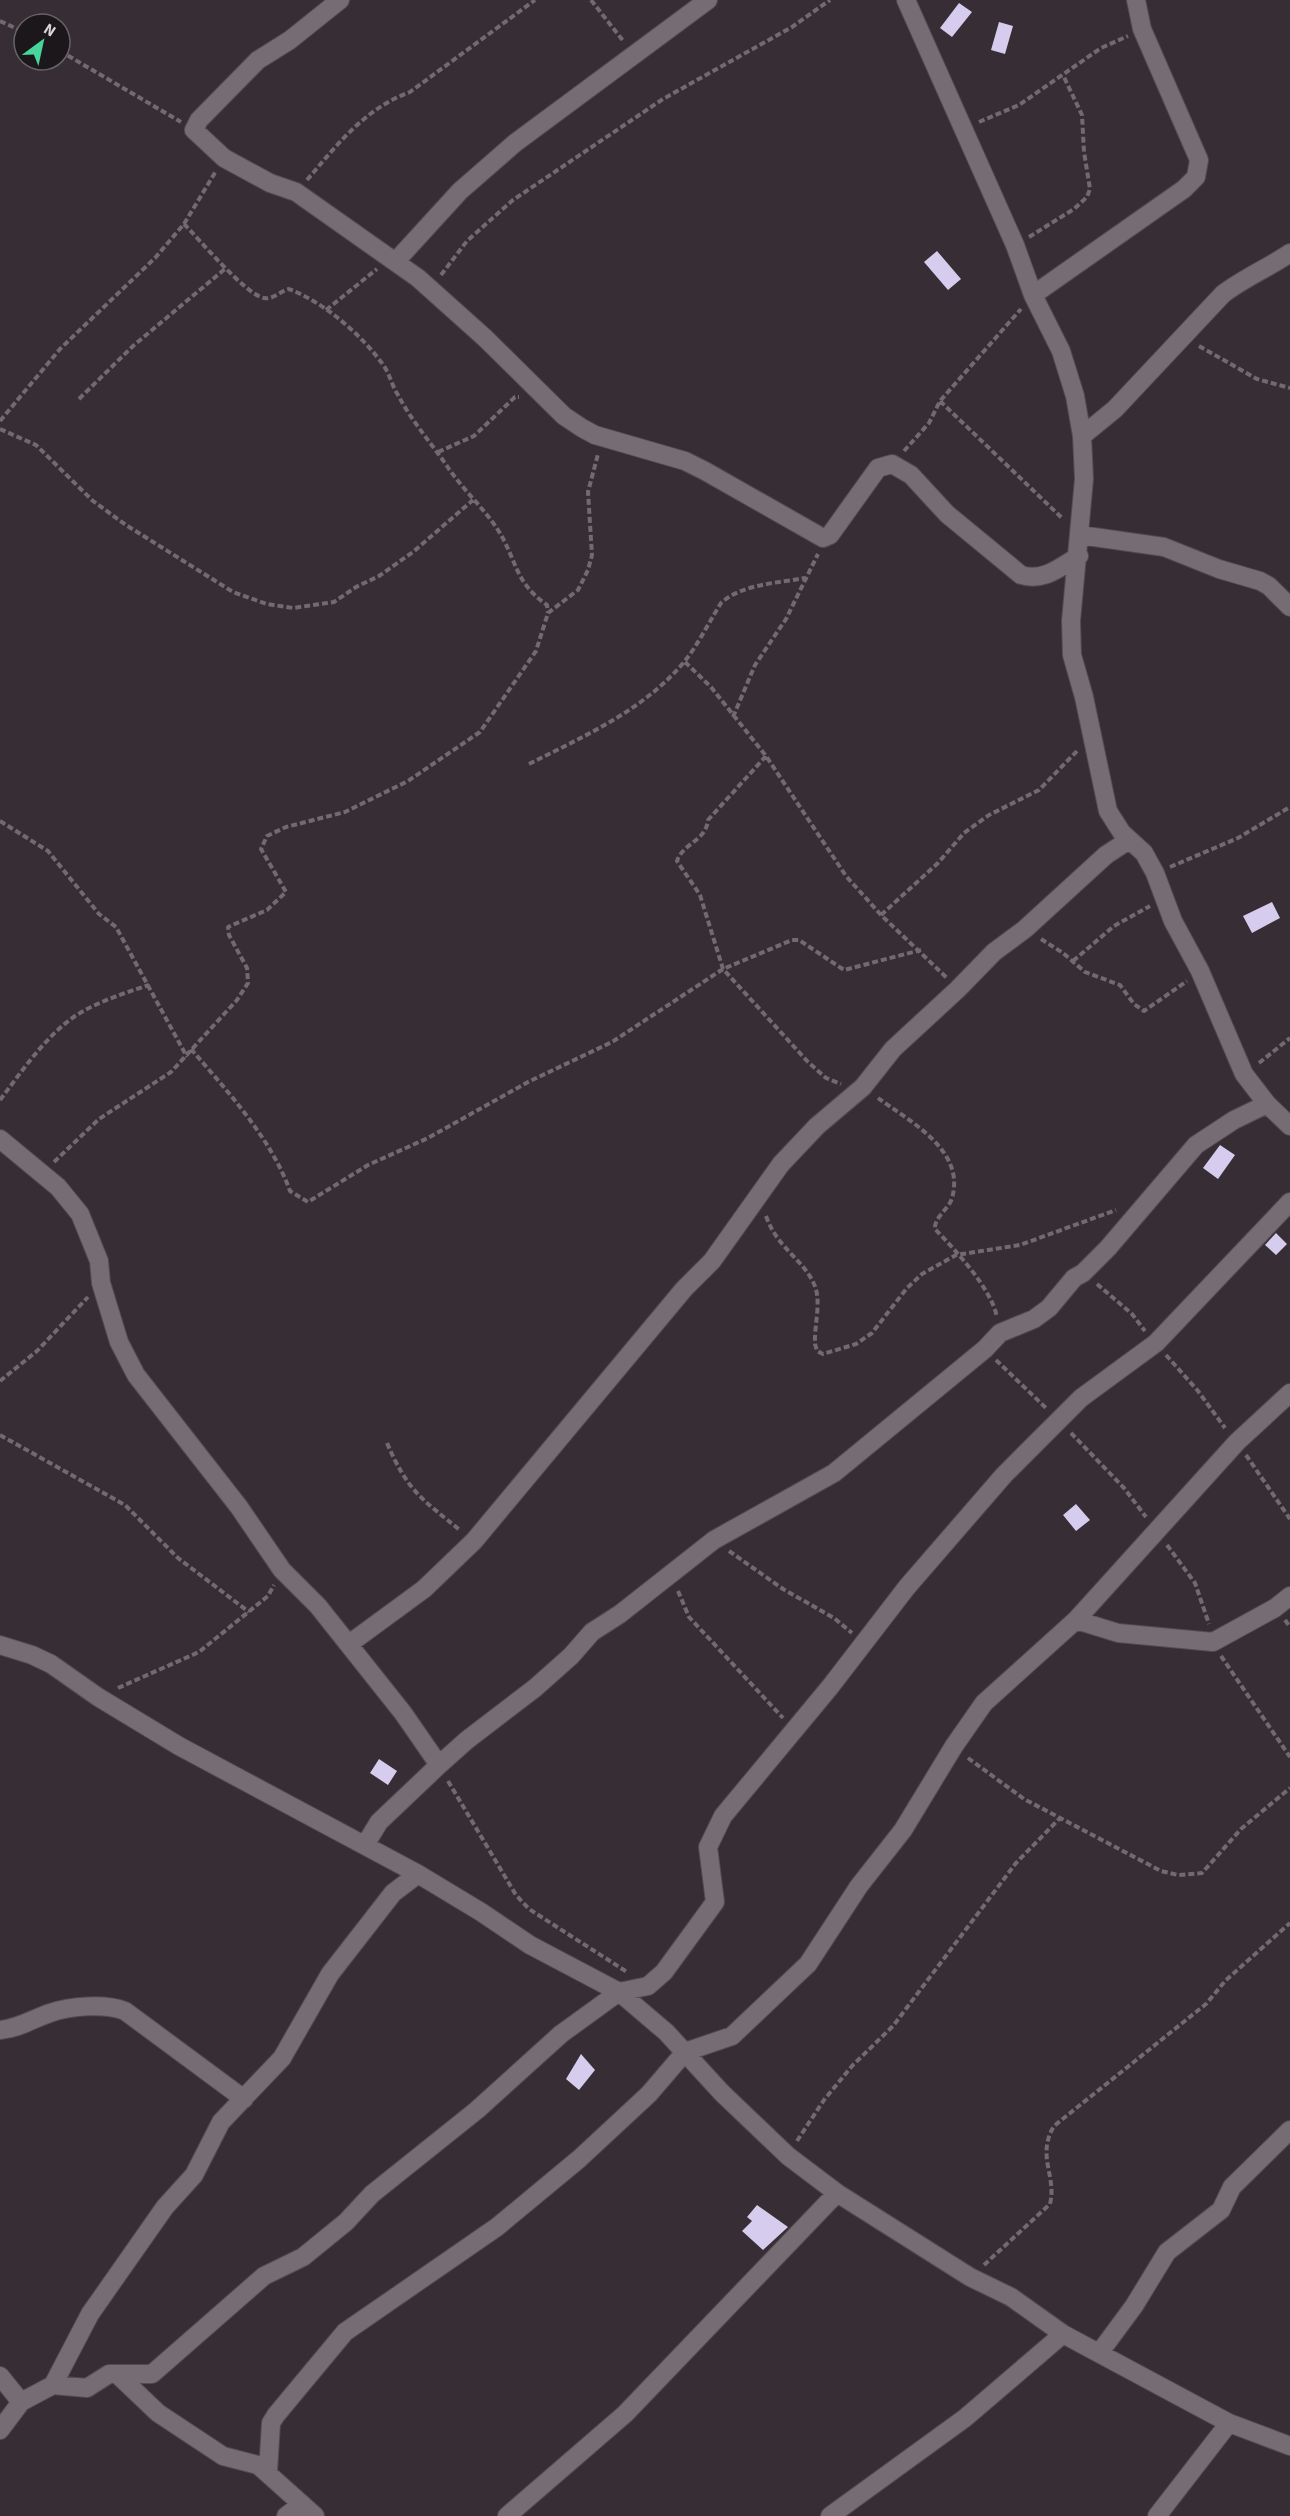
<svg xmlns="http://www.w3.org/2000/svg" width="1290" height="2516" font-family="'Source Sans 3',sans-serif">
<rect width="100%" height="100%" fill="#362e34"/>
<path fill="#d6ccee" d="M959,3L972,12L952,37L940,28Z
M999,22L1013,26L1005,54L991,50Z
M937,251L961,279L948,290L924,262Z
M1272,902L1280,918L1252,933L1243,916Z
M1220,1145L1235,1155L1218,1179L1203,1168Z
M1276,1233L1287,1244L1276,1255L1265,1245Z
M1076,1504L1090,1520L1076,1531L1063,1515Z
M379,1759L397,1771L388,1785L370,1773Z
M581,2054L595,2070L579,2090L566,2079Z
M757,2205L788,2227L763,2250L742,2231L752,2221L747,2217Z"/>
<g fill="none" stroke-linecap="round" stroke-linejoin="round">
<g stroke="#524b51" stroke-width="20">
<path id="street" d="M340,0L290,40L258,60L199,120L194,130L224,158L270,183L296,192L418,278L485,338L564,416L582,428L595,435L685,461L705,471L823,538L830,535L878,468L892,464L911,475L947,514L1021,575C1044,582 1060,567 1079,556
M906,0L1015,245L1033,295L1061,351L1075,396L1082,436L1084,479L1071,621L1072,655L1084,697L1108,811L1122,833L1144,853L1155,873L1173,921L1200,971L1244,1074L1267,1104L1290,1126
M396,261L460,191L515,143L708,0
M1033,295L1184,189L1196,177L1199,160L1142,29L1136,0
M1082,436L1115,409L1223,294C1244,278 1268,268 1290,253
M1080,535L1164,547L1219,569L1260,581L1269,586L1290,607
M0,1139L58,1187L80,1214L99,1261L101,1283L119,1342L136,1375L239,1507L282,1570L318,1606L403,1713L439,1765
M1076,1620L1118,1633L1213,1642L1275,1608L1290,1596
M349,1644L424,1589L474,1541L684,1289L712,1261L781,1164L817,1126L863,1087L893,1049L958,989L994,952L1025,929L1106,855L1129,840
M0,1645L32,1655L51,1664L98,1697L179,1746L418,1874L481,1912L530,1945L619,1992L666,2032L722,2093L788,2156L837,2193L970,2277L1011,2297L1063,2334L1229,2423L1290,2446
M365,1845L379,1822L439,1765L467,1740L535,1688L571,1656L592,1632L620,1614L714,1540L834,1473L985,1349L1000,1333L1034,1319L1049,1308L1074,1278L1083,1273L1108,1248L1196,1145L1234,1120L1267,1104
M0,2030C20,2028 32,2019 50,2013C70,2006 105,2003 125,2011L244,2099
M1100,2352L1134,2306L1167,2252L1221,2210L1232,2187L1290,2130
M117,2374L158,2413L223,2456L258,2465L315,2516
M0,2376L21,2402
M53,2385L90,2314L165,2207L194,2175L221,2122L282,2058L330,1974L393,1893L418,1874
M0,2430L21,2402L53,2385L87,2388L109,2374H152L264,2276L303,2257L346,2222L372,2194L477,2110L561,2034L619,1992L648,1986L664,1972L715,1902L708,1847L723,1816L830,1687L907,1587L1004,1475L1081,1398L1156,1343L1290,1202
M268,2472L271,2423L276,2415L345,2332L497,2227L579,2159L649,2094L685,2052L732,2036L808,1964L859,1886L903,1830L954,1746L984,1703L1076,1620L1237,1442L1290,1393
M286,2516L302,2504
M507,2516L625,2414L837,2193
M830,2516L965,2418L1063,2334
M1157,2516L1229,2423"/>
</g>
<path stroke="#716a6f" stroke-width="4" stroke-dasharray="6 3" stroke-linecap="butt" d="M591,0L624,42
M0,21L24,32
M60,51L181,122
M979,122L1019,105L1101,48L1128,36
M307,180C337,145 364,109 410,92L535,0
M184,224C199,239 246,295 264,298C273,300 280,291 289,289C325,303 362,335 384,366C390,375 392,386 398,395C411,420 431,443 447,466C462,489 483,507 498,530C517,560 514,582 547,605L548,613
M1029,237L1074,209L1087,197L1090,189L1084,152L1082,115L1063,75
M441,275L467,241L513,200L663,99L792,27L830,0
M326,310L377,269
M1199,346L1257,379L1290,388
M79,399L133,346L226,268
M940,401L1063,519
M0,421L60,349L155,258L184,224L216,171
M0,429L36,445L93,501L126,525L233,592L267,604L293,608L334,602L356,587L379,576L413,552L473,500
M904,451L929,423L940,401L1021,309
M438,452L474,436L515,397H519
M685,662L711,687L766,756L846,876L881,915L947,978
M733,717L755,665L786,619L818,554
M766,756L708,820C706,841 683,843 677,861L700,895L723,969L808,1062L826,1078L841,1084
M529,764C584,736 643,711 684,662C698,645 709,622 721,603C742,584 778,583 805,578
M0,821L48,851L99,914L116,927L187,1057
M1170,867L1238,838L1290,807
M881,915L938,863L964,833L989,815L1039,790L1078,750
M1041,939L1063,953L1085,972L1120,985L1134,1004L1144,1011L1187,981
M1073,961L1114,926L1150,906
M191,1049C227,1091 271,1138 290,1191L308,1202L368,1165L428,1138L528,1082L612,1042L723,969L792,940H799L844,970L921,950
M1259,1063L1290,1038
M878,1098C909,1121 966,1150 952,1198C949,1209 934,1217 935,1229C956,1251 991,1288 997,1317
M0,1100C22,1071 45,1037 75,1016C97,1002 124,993 149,985
M54,1162L99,1119L171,1072L237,1000L248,983L247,968L229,935L228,927L267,910L286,892L261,849L267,836L286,827L345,812L408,781L480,732L536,651L548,613L578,590L588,570L592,555L588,492L598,454
M766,1216C777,1248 803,1259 814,1284C822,1301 814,1325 815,1344L817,1351L823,1354L856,1344L872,1333L907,1288L922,1274L956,1255L1020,1245L1116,1210
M1097,1284L1132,1314L1145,1331
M1166,1355L1198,1391L1225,1428
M996,1360L1047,1409
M0,1381L37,1351L88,1297
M1071,1433L1124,1488L1146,1517
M0,1435L125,1505L178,1558L249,1612
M387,1443C408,1492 422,1499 461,1531
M1246,1455L1290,1519
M1167,1545L1195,1583L1209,1624
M729,1551L783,1589L834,1618L852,1633
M678,1591L689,1617L783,1718
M1285,1620L1290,1627
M1221,1656L1290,1757
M118,1688L199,1652L268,1596L274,1585
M968,1758L1024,1799L1161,1871L1178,1875L1202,1873L1241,1829L1290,1788
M448,1781L516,1895L529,1909L627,1972
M797,2141L824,2100L852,2066L893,2026L1016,1863L1061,1817
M984,2265L1050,2204C1057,2176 1036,2156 1054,2126L1206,2004L1226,1980L1290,1923"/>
<use href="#street" stroke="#766d74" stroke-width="18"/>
</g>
<g transform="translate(42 42) rotate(33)"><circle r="28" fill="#1b171a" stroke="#676366" stroke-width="1.5"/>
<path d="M0-4.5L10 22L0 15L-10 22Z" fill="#48d49d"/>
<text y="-9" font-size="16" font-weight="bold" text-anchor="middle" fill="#dad4d8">N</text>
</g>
</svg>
